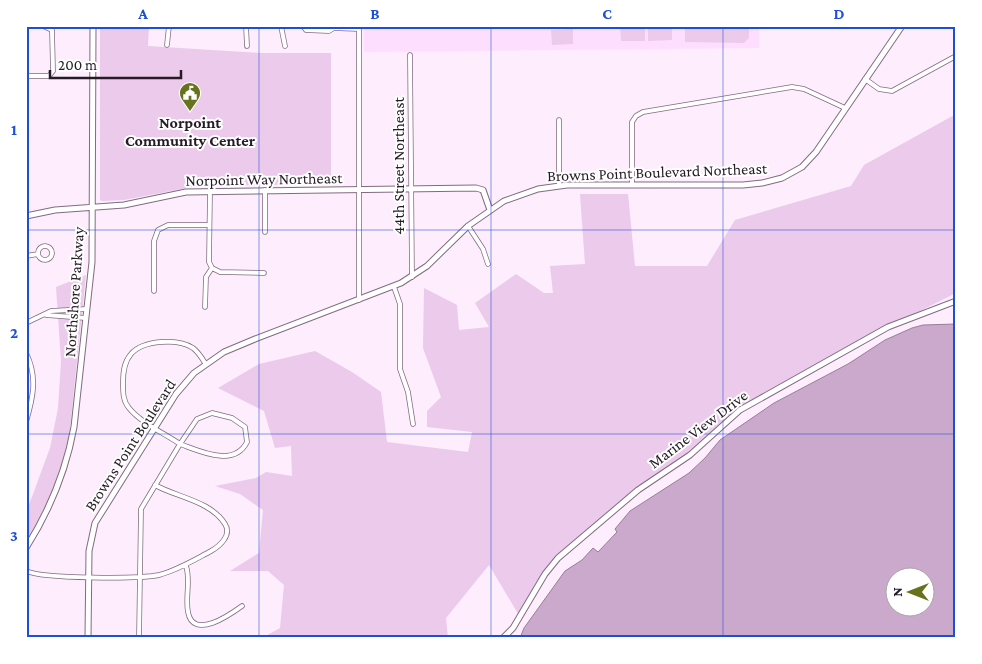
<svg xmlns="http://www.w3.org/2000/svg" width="982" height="664" font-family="'Crimson Pro',serif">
<rect width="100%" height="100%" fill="#fdedfd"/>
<path fill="#fedefe" d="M364,26H759V48L364,52Z"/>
<path fill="#ebcaeb" d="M100,26H149L148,46L261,53H331V184L197,186L124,200L102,201L100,200Z
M620,26H645V41H621Z
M648,26H672V40L648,41Z
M685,26H749V38L744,43L685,42Z
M573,29V44L552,45L551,30Z
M956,114V293L870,336L750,404L610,515L545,574L520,617L489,565L446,618L448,638H262L280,628L284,585L268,571H230L259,553L263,510L240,494L215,486L256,478L266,472L292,476L291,446L275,448L264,411L218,388L259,364L315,351L352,372L381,392L387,442L468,452L472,432L427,427V411L441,397L423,348L424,288L457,305L459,330L489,327L475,303L516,274L544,293H553L550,266L585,264L580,194H628L635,266H707L735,220L851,186L864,165Z
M86,275L69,438L52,500L26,543V513L50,448L58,408L61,361L56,287Z"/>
<path fill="#cba9cc" stroke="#997e9a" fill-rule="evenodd" d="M956,324V638H520L524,628L565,571L582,560L593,548L598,552L617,532L615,529L630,511L689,473L705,458L720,440L774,403L848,364L885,340L912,328L923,325ZM894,576H924V606H894Z"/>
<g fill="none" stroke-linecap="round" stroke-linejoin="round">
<g stroke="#826b82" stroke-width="5.5">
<path id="street" d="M182,26H189
M246,26L247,46
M281,26L285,46
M303,26L306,30L329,31L334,28
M359,26V300
M334,28L359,29
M167,45L169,26
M410,55L412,277
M26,76H49L53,71L52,30L43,26
M865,79L879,89L892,91L956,56
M632,185V122L636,116L643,112L792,87L804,89L845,108
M559,186V120
M210,191L209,262L212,268
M468,226L483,249L488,264
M265,232V190
M38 253a7 7 0 1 1 14 0a7 7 0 1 1-14 0Z
M26,256L38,254
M212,268L220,272L264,273
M394,287L400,304V369L408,392L413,424
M154,291V241L158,230L168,225H209
M205,307L206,277L212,268
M46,315L86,318
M26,323L51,311L87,309
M26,353C38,377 33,398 26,422
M212,413L232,418L245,427L247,442C234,468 200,451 180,444L197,419Z
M186,566C191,580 185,597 188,612C193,641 231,614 242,606
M26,571C44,579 139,579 159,575C178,570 194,560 211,551C220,546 232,535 225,524C211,501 176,497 155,485
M139,638L141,509L180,444C164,433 141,423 129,408C123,401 123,393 123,383C123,372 124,362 131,354C143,340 178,338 193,348C198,352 202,358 205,363"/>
</g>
<g stroke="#826b82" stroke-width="7">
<path id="secondary" d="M26,216L55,210L124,205L186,192L476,188L483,190L490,210
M26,548C50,510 66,471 74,427L92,262L93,26
M88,638L89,551L95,523L176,394L194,373L224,352L255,339L401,283L427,266L468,226L504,201L538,189L567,185H743L762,183L782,178L802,167L816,152L902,26
M503,638L513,628L545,574L558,558L638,490L690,455L740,410L888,327L956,301"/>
</g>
<use href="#street" stroke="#fff" stroke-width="4"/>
<use href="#secondary" stroke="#fff" stroke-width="5"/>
</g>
<path fill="none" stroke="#1d4ed8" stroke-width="1" stroke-opacity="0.55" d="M259,26V638M491,26V638M723,26V638M26,230H956M26,434H956"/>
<defs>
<g id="civic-pin" transform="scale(1.125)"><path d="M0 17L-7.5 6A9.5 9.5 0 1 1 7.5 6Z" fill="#67721c" stroke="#fff"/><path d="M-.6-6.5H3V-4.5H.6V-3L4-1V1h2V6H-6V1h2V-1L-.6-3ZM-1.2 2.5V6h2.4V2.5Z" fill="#fff"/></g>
</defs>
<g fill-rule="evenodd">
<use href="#civic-pin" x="190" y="93"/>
</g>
<g text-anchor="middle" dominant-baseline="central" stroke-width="4" stroke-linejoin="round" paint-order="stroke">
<g font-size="16" font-weight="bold" fill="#251b25" stroke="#fff">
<text x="190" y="122">Norpoint<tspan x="190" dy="18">Community Center</tspan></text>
</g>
<g font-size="16" fill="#251b25" stroke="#fff">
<text transform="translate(398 166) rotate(-90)">44th Street Northeast</text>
<text transform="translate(657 172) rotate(-2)">Browns Point Boulevard Northeast</text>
<text transform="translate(264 179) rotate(-1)">Norpoint Way Northeast</text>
<text transform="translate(74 292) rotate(-86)">Northshore Parkway</text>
<text transform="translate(698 429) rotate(-37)">Marine View Drive</text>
<text transform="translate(130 445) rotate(-57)">Browns Point Boulevard</text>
</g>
</g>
<rect width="982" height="664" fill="none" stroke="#ffffff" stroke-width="55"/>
<g transform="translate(910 592) rotate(270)"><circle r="24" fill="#ffffff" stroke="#a8a4a8"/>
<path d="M0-4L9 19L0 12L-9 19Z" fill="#67721c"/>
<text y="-8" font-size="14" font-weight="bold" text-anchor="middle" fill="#251b25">N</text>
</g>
<path d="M50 70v8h131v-8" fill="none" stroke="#251b25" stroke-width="2.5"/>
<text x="58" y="70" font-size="15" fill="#251b25" stroke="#ffffff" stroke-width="4" paint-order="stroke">200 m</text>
<rect x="28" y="28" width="926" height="608" fill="none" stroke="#1d4ed8" stroke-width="2"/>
<g font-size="16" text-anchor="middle" font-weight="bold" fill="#1d4ed8">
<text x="143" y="19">A</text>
<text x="375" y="19">B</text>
<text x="607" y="19">C</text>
<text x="839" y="19">D</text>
<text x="14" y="135">1</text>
<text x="14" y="338">2</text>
<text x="14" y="541">3</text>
</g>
</svg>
